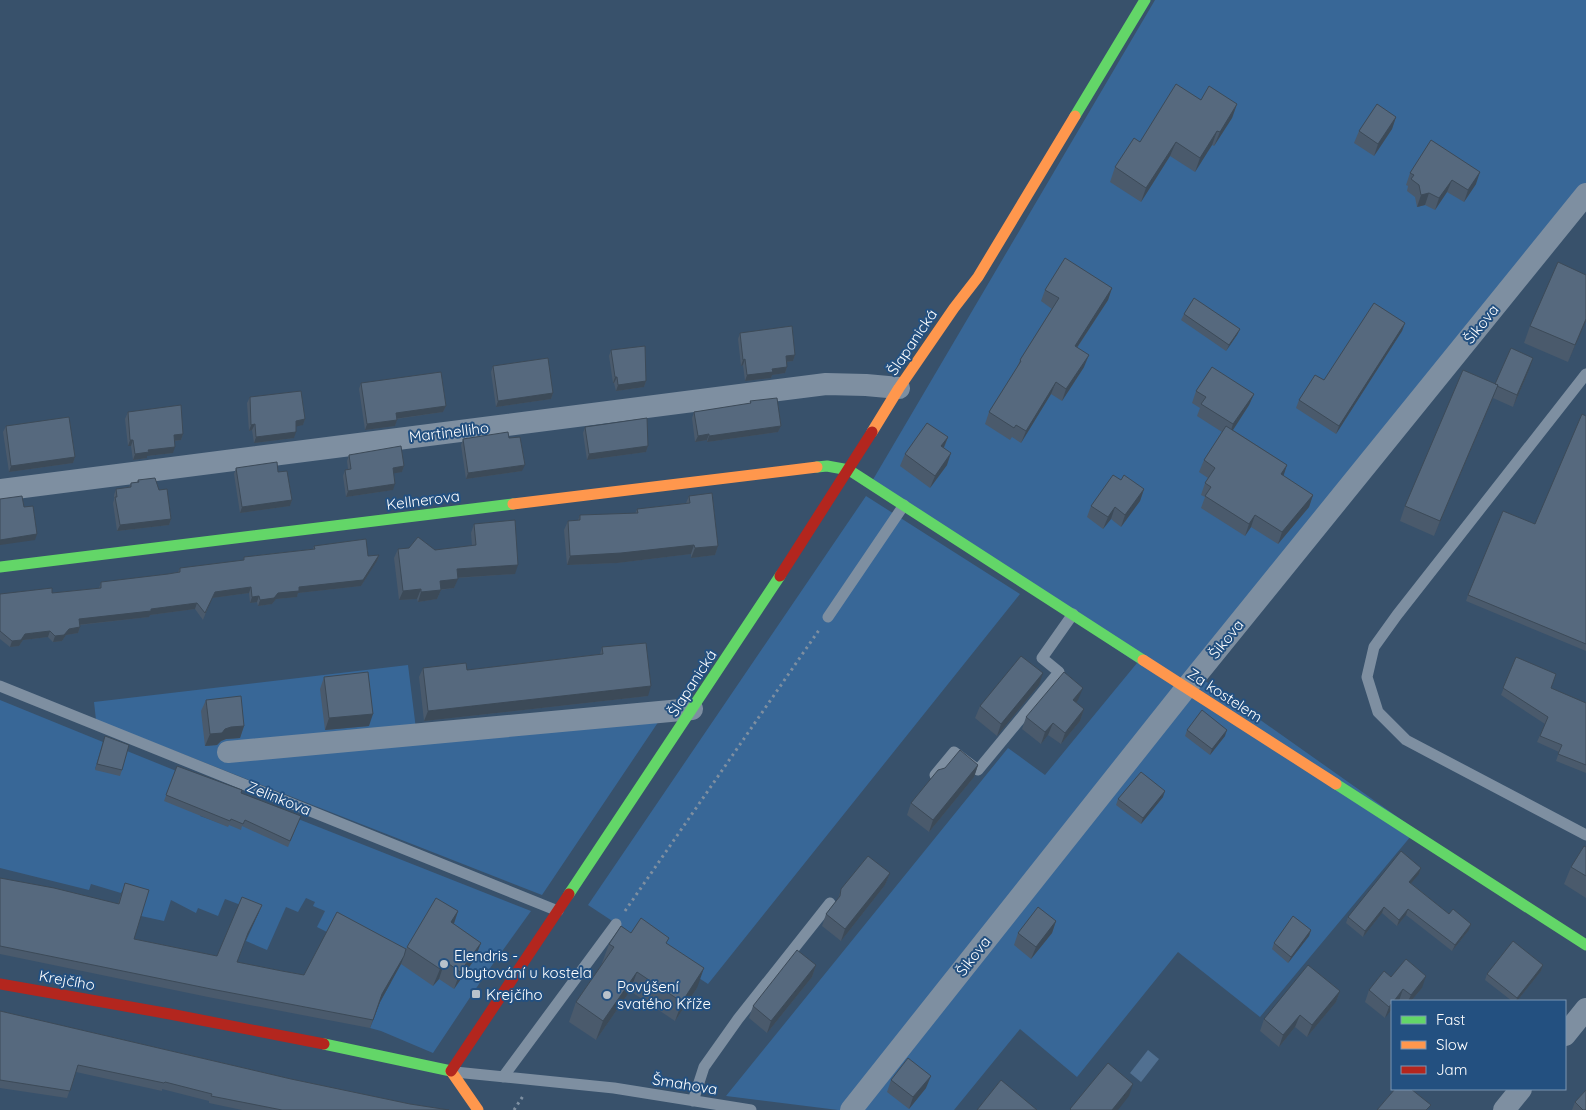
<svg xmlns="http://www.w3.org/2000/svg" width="1586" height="1110" font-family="Quicksand,sans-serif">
<rect width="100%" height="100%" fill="#38516b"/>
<path fill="#386797" d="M1155,0H1586V185L1194,673L1416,830L1260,1017L1178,952L1077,1077L1020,1029L954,1110H838L726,1096L1008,748L1045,775L1137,663L871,483Z
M866,496L1020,594L708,984L588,905Z
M408,665L416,729L669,706L542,895L96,720L94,702Z
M0,700L103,742L95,769L127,751L211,785L200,816L228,826L240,796L531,911L485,975L433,1053L381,1031L370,1028L380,1002L391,982L327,932L317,927L325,911L313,906L315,902L306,898L298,912L286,907L267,950L246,941L259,912L225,899L218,916L198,908L196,913L171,900L164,921L141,916L122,891L121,893L91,884L89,890L0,868Z"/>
<path fill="#517091" d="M1148,1050L1159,1059L1141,1082L1130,1073Z"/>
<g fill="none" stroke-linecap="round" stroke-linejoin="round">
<path stroke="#7e8fa1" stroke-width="3" stroke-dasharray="2.5 4" stroke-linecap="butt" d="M625,911L819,630
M514,1110L523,1096"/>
<path stroke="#7e8fa1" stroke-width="11" d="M1586,374L1397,615L1374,647L1367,677L1378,712L1406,740L1586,835
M828,617L904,505
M0,686L558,911
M935,775L954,752L978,770L1059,672L1042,658L1073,614
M455,1072L614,1088L751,1110
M503,1077L616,924
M693,1101L704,1067L738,1019L830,903"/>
<path stroke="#7e8fa1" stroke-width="22" d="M0,490L826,384L866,385L899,388
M228,752L692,709
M1565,1035L1586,1009
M851,1110L1186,688L1586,194
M1504,1110L1521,1089"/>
<path stroke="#63d668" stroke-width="11" d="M1075,116L1145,0
M817,467L827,466L849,470L1143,660
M0,567L513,504
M1336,784L1586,945
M569,894L780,576
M324,1044L451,1071"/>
<path stroke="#ff974d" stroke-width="11" d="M872,432L899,388L954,308L978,277L1075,116
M513,504L817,467
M1143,660L1336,784
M451,1071L478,1110"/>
<path stroke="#b3261e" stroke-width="11" d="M780,576L872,432
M0,984L170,1014L324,1044
M451,1071L569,894"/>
</g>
<path fill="#4a5a6c" d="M1201,100L1237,104L1232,118L1214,146L1212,145L1195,172L1170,156L1141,202L1110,182L1115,167L1140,142Z
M1396,117L1392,129L1374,156L1354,143L1359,131Z
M1410,173L1476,184L1464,202L1447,192L1435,210L1425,205L1417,207L1415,197L1407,191L1408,186L1406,185Z
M1112,288L1108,300L1077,348L1084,367L1062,401L1051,394L1021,443L1012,437L1010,440L985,424L989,412L1017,368L1020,360L1052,309L1041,301L1045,290Z
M1184,314L1240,329L1237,335L1226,351L1181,320Z
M1586,321L1568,362L1524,343L1530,326Z
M1405,323L1402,331L1336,434L1296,408L1299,400L1324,380Z
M740,333L795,355L793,361L787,362V367L785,373L772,375L771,378L745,381L743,365L741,366L738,339Z
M611,350L646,381L644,387L616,391L614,383H613L609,356Z
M493,366L553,393L551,399L496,407L491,372Z
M1529,370L1513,407L1493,398L1434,536L1400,521L1405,506L1495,384Z
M361,383L446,406L443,412L397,419L395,426L365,430L359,389Z
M1196,391L1254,394L1249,405L1233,430L1287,465L1283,476L1313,495L1309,507L1278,544L1251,527L1245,536L1201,508L1205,497L1201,495L1205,483L1208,478L1199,472L1204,460L1222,432L1197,416L1200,408L1192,403Z
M250,397L305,419L303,425L296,426L294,438L254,443L252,430L249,431L247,403Z
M750,401L781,426L778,432L707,442V440L695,442L692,418L694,412L750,404Z
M128,412L183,434L181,440L175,441L173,453L147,456V458L133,460L131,446H128L125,419Z
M1586,416V651L1466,601L1468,595L1535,524Z
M6,426L75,457L73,463L9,472L3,432Z
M585,427L648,446L646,452L587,460L583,433Z
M948,437L944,448L947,465L930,488L900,466L905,454Z
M509,438L522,471L466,479L461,445L463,439Z
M349,455L404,466L402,472L393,473V490L346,497L343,476L345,470L348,469L347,461Z
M236,468L278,472L292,500L290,506L240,513L234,474Z
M138,480L159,490L171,519L169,525L117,531L113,503L114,500V495L116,489L129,487L131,483L137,482Z
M1144,489L1140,501L1121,527L1111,519L1103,529L1087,517L1091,506Z
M689,496L718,546L715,555L691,558V554L617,563L567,565L564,530L568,521L578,520L580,515L635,514L637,509L686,503Z
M474,524L515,574L458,578L454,588L441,590L437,599L418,602L417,599L399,600L394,558L398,549L435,550L472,546L471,533Z
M314,546L368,556L379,555L377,561L361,586L298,593L297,597L276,599L272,604L258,606L257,602L250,603L249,593L212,598L203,620L195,609L150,615L149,617L80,625V627L78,633L66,635L62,641L53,642L48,637L23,640L19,646L10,647L0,639V594L52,593L99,588L101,582L168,574L178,572L180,568L243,561L244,557L313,549Z
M602,647L648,696L424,721L419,677L423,668L467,670L600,654Z
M1516,657L1551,688L1586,703V773L1556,761L1559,752L1537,742L1545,724L1501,695Z
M324,677L369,726L325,730L320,689Z
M1039,685L997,736L975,718L980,706Z
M206,700L244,726L240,738L226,739L221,741L217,745L205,746L201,711Z
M1078,700L1076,702L1084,709L1080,721L1061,744L1048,735L1041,744L1022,729L1026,717Z
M1187,730L1225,736L1210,755L1185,736Z
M105,736L122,770L120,776L95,770Z
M978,765L974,777L929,832L907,815L911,803Z
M177,766L241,793L301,816L288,847L242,826L241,830L229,825L228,827L164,801Z
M1163,797L1141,824L1116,805L1118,799Z
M1586,847V898L1564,884L1571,867Z
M1421,868L1419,874L1411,883L1449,914L1471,924L1469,930L1452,951L1406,915L1397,926L1382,913L1363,937L1346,923L1348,917Z
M890,873L885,885L841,941L822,926L826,914L838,899L841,889Z
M0,878L118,904L125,883L134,939L217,956L262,905L259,912L245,940L237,962L304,975L406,949L407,947L458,911L454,924L481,943L474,960L454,989L439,979L433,986L401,964L380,1002L370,1028L208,997L0,954Z
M1056,921L1052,933L1031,959L1014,945L1018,933Z
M1311,930L1309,936L1288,963L1272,949L1274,943Z
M631,933L667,944L697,988L675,1021L630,991L596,1040L569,1022L576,1002L602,964V963L609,944Z
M816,965L812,977L767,1033L749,1018L753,1006Z
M1543,965L1541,971L1517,1001H1512L1485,980L1487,974Z
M1391,977L1422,988L1411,1001H1392L1385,1018L1365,1002L1369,990Z
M1340,991L1336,1002L1307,1037L1295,1027L1279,1047L1260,1031L1264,1019Z
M0,1011L291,1079L410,1104L449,1110H242L209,1103V1101L162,1089V1091L76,1072L67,1098L0,1088Z
M891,1080L926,1088L909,1109L887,1092Z
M1575,1102L1586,1110H1572Z"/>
<path fill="#3c4a58" d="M1237,104L1232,118L1214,146L1220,132Z
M1396,117L1392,129L1374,156L1378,144Z
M1217,131L1212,145L1195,172L1200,158Z
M1176,142L1170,156L1141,202L1146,188Z
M1480,172L1476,184L1464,202L1468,190Z
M1452,180L1447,192L1435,210L1439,198Z
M1429,193L1425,205L1417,207L1421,195Z
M1112,288L1108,300L1070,358L1075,346Z
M1586,319V321L1568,362L1575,345Z
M1405,323L1402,331L1336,434L1339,426Z
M1240,329L1237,335L1226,351L1229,345Z
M795,355L793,361L784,362L786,356Z
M1089,355L1084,367L1062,401L1066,389Z
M1533,358L1529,370L1513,407L1517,395Z
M745,359L743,365L741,366L743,360Z
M787,367L785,373L772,375L771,378L745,381L747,375L772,369Z
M615,377H617L614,383H613Z
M646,381L644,387L616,391L618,385Z
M1056,382L1051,394L1021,443L1026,431Z
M1498,385L1492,400L1434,536L1440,521Z
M553,393L551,399L496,407L498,401Z
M1254,394L1249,405L1229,436L1233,424Z
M446,406L443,412L394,419L396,413Z
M305,419L303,425L294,427L296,421Z
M397,420L395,426L365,430L367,424Z
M255,424L252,430L249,431L251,425Z
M781,426L778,432L707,442L709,436Z
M296,432L294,438L254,443L256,437Z
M183,434L181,440L172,441L174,435Z
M709,434L707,440L695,442L698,436Z
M948,437L943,449L941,446Z
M130,440H133L131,446H128Z
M648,446L646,452L587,460L589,454Z
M175,447L173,453L147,456V458L133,460L135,454L148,450Z
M951,453L947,465L930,488L935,476Z
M75,457L73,463L9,472L11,466Z
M525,465L522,471L466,479L468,473Z
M1287,465L1283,477L1281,474Z
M404,466L402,472L390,474L393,468Z
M395,484L393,490L346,497L348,491Z
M1144,489L1140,501L1121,527L1125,515Z
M1313,495L1309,507L1278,544L1282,532Z
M292,500L290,506L240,513L242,507Z
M1115,507L1111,519L1103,529L1108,517Z
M1255,515L1251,527L1245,536L1249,524Z
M171,519L169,525L117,531L120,525Z
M37,534L35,540L0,545V540Z
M694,545L691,554L617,563L567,565L570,556Z
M718,546L715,555L691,558L695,548Z
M379,555L377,561L361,586L298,593L297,597L276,599L272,604L258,606L260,600L278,593L299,587Z
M518,565L515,574L453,578L457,569Z
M458,579L454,588L436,590L440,581Z
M251,587L249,593L212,598L203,620L215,592Z
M421,589L417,599L399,600L403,591Z
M441,590L437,599L418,602L421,592Z
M259,596L257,602L250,603L252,597Z
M197,603L195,609L150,615L149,617L77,625L79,619L151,609Z
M80,627L78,633L66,635L62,641L53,642L55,636L69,629Z
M50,631L48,637L23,640L19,646L10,647L12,641L25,634Z
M1043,673L1039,685L997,736L1001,724Z
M651,686L648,696L424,721L428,711Z
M1083,688L1078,700L1069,712L1073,700Z
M1084,709L1080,721L1061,744L1065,733Z
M373,714L369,726L325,730L329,718Z
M1053,723L1048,735L1041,744L1045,732Z
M244,726L240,738L226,739L221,741L217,745L205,746L210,734L231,727Z
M1227,730L1225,736L1210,755L1212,749Z
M978,765L974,777L929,832L933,820Z
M1165,791L1163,797L1141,824L1143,818Z
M1421,868L1419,874L1407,888L1409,882Z
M890,873L885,885L841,941L845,929Z
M262,905L259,912L245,941L248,933Z
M1384,907L1382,913L1363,937L1365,931Z
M1408,909L1406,915L1397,926L1399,920Z
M458,911L452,929L451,922Z
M1056,921L1052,933L1031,959L1036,947Z
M1471,924L1469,930L1452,951L1455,945Z
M1311,930L1309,936L1288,963L1291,957Z
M481,943L474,960L454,989L460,972Z
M404,956L401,964L380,1002L370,1028L382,994Z
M445,961L439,979L433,986L440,969Z
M816,965L812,977L767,1033L771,1021Z
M1543,965L1541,971L1517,1001H1516L1517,998Z
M704,968L697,988L675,1021L682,1002Z
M637,972L630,991L596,1040L603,1021Z
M1426,976L1422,988L1411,1001H1408L1411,995Z
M1403,989L1399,1001H1394Z
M1340,991L1336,1002L1307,1037L1312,1025Z
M1392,1003V1009L1385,1018L1389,1007Z
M1300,1015L1295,1027L1279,1047L1283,1035Z
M931,1076L926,1088L909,1109L913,1097Z
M1133,1084L1129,1096L1118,1110H1112Z"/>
<path fill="#56697e" stroke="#3c4a58" d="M1176,84L1201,100L1209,86L1237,104L1220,132L1217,131L1200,158L1176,142L1146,188L1115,167L1134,138L1140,142Z
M1377,104L1396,117L1378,144L1359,131Z
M1431,140L1480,172L1468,190L1452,180L1439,198L1429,193L1421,195L1419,185L1411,179L1414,175L1410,173Z
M1065,258L1112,288L1075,346L1089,355L1066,389L1056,382L1026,431L1016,425L1014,428L989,412L1021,361L1020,360L1059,298L1045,290Z
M1558,262L1586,275V319L1575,345L1530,326Z
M1194,298L1240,329L1229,345L1184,314Z
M1374,303L1405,323L1339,426L1299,400L1315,375L1324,380Z
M792,326L795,355L786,356L787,367L772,369L773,372L747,375L745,359L743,360L740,333Z
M645,346L646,381L618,385L617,377H615L611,350Z
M1511,348L1533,358L1517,395L1497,386L1498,385L1495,384Z
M548,358L553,393L498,401L493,366Z
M1212,367L1254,394L1233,424L1201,404L1206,397L1196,391Z
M1463,370L1498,385L1440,521L1405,506Z
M441,372L446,406L396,413L397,420L367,424L361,383Z
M301,391L305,419L296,421V432L256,437L255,424L251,425L250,397Z
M777,398L781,426L709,436V434L698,436L694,412L751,403L750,401Z
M181,405L183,434L174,435L175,447L148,450L149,452L135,454L133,440H130L128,412Z
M1582,414L1586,416V644L1468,595L1503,511L1535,524Z
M69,417L75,457L11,466L6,426Z
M647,418L648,446L589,454L585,427Z
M927,423L948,437L941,446L951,453L935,476L905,454Z
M1226,426L1287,465L1281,474L1313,495L1282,532L1255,515L1249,524L1205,496L1211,487L1205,483L1215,468L1204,460Z
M508,432L509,438L520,437L525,465L468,473L463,439Z
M401,446L404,466L393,468L395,484L348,491L345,470L351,469L349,455Z
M277,462L278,472L287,471L292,500L242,507L236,468Z
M1113,475L1121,480L1124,475L1144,489L1125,515L1115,507L1108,517L1091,506Z
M155,478L159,490L167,489L171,519L120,525L115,497H117L116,489L131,487V483L139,482L138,480Z
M712,493L718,546L695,548L694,545L621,553L570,556L568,521L580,520V515L638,513L637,509L690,503L689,496Z
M22,496L24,507L33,506L37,534L0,540V499Z
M515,520L518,565L457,569L458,579L440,581L441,590L421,592V589L403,591L398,549L409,548L418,537L435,550L476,545L474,524Z
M366,539L368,556L379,555L363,580L299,587V591L278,593L274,598L260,600L259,596L252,597L251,587L215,592L205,613L197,603L151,609V611L79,619L80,627L69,629L64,635L55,636L50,631L25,634L21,640L12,641L0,631V594L52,588V593L101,588V582L168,574L180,572V568L244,560V557L315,549L314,546Z
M646,643L651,686L428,711L423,668L466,663L467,670L603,654L602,647Z
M1021,656L1043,673L1001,724L980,706Z
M1516,657L1556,674L1551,688L1586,703V765L1558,754L1562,745L1540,736L1548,717L1503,688Z
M368,672L373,714L329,718L324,677Z
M1064,672L1083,688L1073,700L1084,709L1065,733L1053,723L1045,732L1026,717Z
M241,696L244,726L231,727L225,729L222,733L210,734L206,700Z
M1202,710L1227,730L1212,749L1187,730Z
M105,736L129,745L122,770L97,764Z
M960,750L978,765L933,820L911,803L938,770L945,768Z
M177,766L242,790L241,793L301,816L290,841L245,820L243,824L231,819L230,821L166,795Z
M1141,772L1165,791L1143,818L1118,799Z
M1584,846L1586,847V876L1571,867Z
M1401,851L1421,868L1409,882L1449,914L1453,909L1471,924L1455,945L1408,909L1399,920L1384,907L1365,931L1348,917Z
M868,856L890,873L845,929L826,914L840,896L841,889Z
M0,878L54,888L119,904L125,883L149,890L134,939L217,956L242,897L262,905L248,933L237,962L282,971L304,975L337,912L406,949L404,956L382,994L373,1020L211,989L0,946Z
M436,898L458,911L451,922L481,943L460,972L445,961L440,969L407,947Z
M1038,907L1056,921L1036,947L1018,933Z
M1293,916L1311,930L1291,957L1274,943Z
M641,918L669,938L666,943L704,968L682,1002L637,972L603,1021L576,1002L614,947L609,944L621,926L631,933Z
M1513,941L1543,965L1517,998L1487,974Z
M797,950L816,965L771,1021L753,1006Z
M1406,959L1426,976L1411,995L1403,989L1394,1001H1392V1003L1389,1007L1369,990L1384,971L1391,977Z
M1308,965L1340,991L1312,1025L1300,1015L1283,1035L1264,1019Z
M0,1011L291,1079L410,1104L449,1110H282L211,1096L212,1094L165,1082L164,1083L78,1065L70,1091L0,1080Z
M908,1058L931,1076L913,1097L891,1080Z
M1108,1063L1133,1084L1112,1110H1071L1070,1109Z
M1001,1080L1037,1110H977Z
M1395,1089H1411L1431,1105L1426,1110H1377Z
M1586,1090V1110H1583L1575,1102Z"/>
<g fill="#b9c2cb" stroke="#235080" stroke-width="2">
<circle cx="444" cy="964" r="5"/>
<rect x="471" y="989" width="10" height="10" rx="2.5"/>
<circle cx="607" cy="995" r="5"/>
</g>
<g text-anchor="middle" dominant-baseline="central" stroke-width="4" stroke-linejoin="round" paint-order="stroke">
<g font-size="15" fill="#fff" stroke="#235080">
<text transform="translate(1481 324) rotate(-51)">Šikova</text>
<text transform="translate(912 342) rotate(-56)">Šlapanická</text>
<text transform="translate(449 432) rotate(-7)">Martinelliho</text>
<text transform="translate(423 500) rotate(-7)">Kellnerova</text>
<text transform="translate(1226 639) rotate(-51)">Šikova</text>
<text transform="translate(692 683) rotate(-57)">Šlapanická</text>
<text transform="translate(1225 695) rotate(33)">Za kostelem</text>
<text transform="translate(279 798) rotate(22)">Zelinkova</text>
<text transform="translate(973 956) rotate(-52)">Šikova</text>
<text transform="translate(67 980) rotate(10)">Krejčího</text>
<text transform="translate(685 1084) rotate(9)">Šmahova</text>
</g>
<g font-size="15" fill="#fff" stroke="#235080" text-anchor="start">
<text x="454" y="955">Elendris -<tspan x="454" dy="17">Ubytování u kostela</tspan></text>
<text x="617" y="986">Povýšení<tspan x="617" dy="17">svatého Kříže</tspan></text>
<text x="486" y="994">Krejčího</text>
</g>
</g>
<rect x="1391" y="1000" width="175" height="90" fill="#235080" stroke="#7b96b3"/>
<rect x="1401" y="1016" width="25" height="8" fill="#63d668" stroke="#7b96b3"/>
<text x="1436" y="1025" font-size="15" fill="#ffffff">Fast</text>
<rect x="1401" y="1041" width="25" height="8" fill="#ff974d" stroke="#7b96b3"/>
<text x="1436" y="1050" font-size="15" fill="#ffffff">Slow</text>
<rect x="1401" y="1066" width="25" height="8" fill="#b3261e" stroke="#7b96b3"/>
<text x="1436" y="1075" font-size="15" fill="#ffffff">Jam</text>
</svg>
